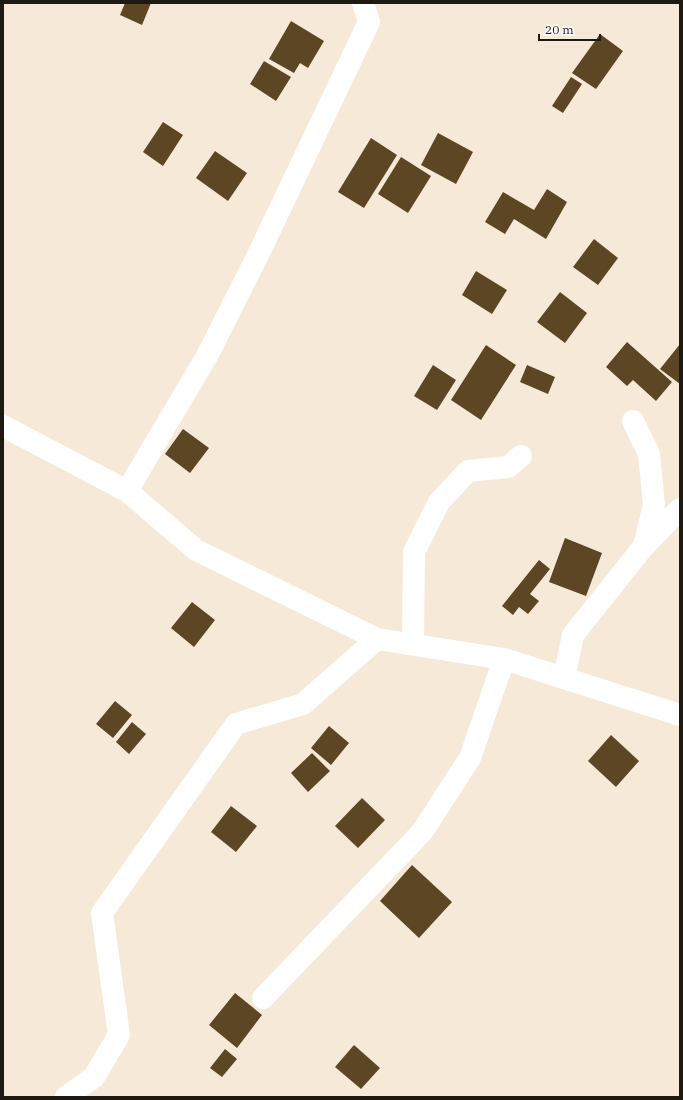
<svg xmlns="http://www.w3.org/2000/svg" width="683" height="1100" font-family="'IBM Plex Serif',serif">
<rect width="100%" height="100%" fill="#f6e9d8"/>
<path fill="#5d4624" d="M125,3H151L142,25L120,15Z
M291,21L324,41L308,68L300,63L294,73L269,59Z
M600,34L623,51L596,89L572,73Z
M264,61L291,77L276,101L250,84Z
M571,77L582,84L563,113L552,106Z
M163,122L183,135L163,166L143,152Z
M438,133L473,152L456,184L421,165Z
M371,138L397,155L364,208L338,192Z
M215,151L247,173L228,201L196,178Z
M401,157L431,176L408,213L378,194Z
M547,189L567,202L546,239L514,219L505,234L485,222L503,192L534,210Z
M594,239L618,258L598,285L573,267Z
M476,271L507,290L492,314L462,295Z
M560,292L587,313L565,343L537,322Z
M627,342L672,382L656,401L633,380L627,386L606,367Z
M680,344V384L660,369Z
M486,345L516,365L481,420L451,400Z
M433,365L456,380L437,410L414,396Z
M527,365L555,377L548,394L520,382Z
M183,429L209,448L190,473L165,454Z
M565,538L602,553L586,596L549,582Z
M539,560L550,569L530,594L539,601L528,614L519,607L513,615L502,606Z
M192,602L215,620L194,647L171,628Z
M115,701L132,715L113,738L96,724Z
M132,722L146,734L129,754L116,742Z
M329,726L349,743L331,765L311,748Z
M611,735L639,761L616,787L588,761Z
M312,753L330,771L308,792L291,773Z
M362,798L385,820L358,848L335,826Z
M231,806L257,826L236,852L211,832Z
M412,865L452,902L419,938L380,901Z
M235,993L262,1015L237,1048L209,1025Z
M354,1045L380,1068L361,1089L335,1067Z
M225,1049L237,1059L222,1077L210,1068Z"/>
<g fill="none" stroke-linecap="round" stroke-linejoin="round">
<path stroke="#fff" stroke-width="22" d="M3,426L127,491L196,550L377,639L504,659L680,715
M127,491L207,356L258,255L369,22L363,3
M644,546L680,509
M413,644L414,552L439,502L468,471L508,467L521,456
M564,678L573,635L644,546L654,505L649,454L633,421
M263,998L422,832L470,758L504,659
M66,1097L94,1077L119,1035L102,913L236,724L303,704L377,639"/>
</g>
<rect width="683" height="1100" fill="none" stroke="#1e1913" stroke-width="8"/>
<path d="M539 34v6h61v-6" fill="none" stroke="#1e1913" stroke-width="2"/>
<text x="545" y="34" font-size="12" fill="#1e1913" stroke="#ffffff" stroke-width="3" paint-order="stroke">20 m</text>
</svg>
